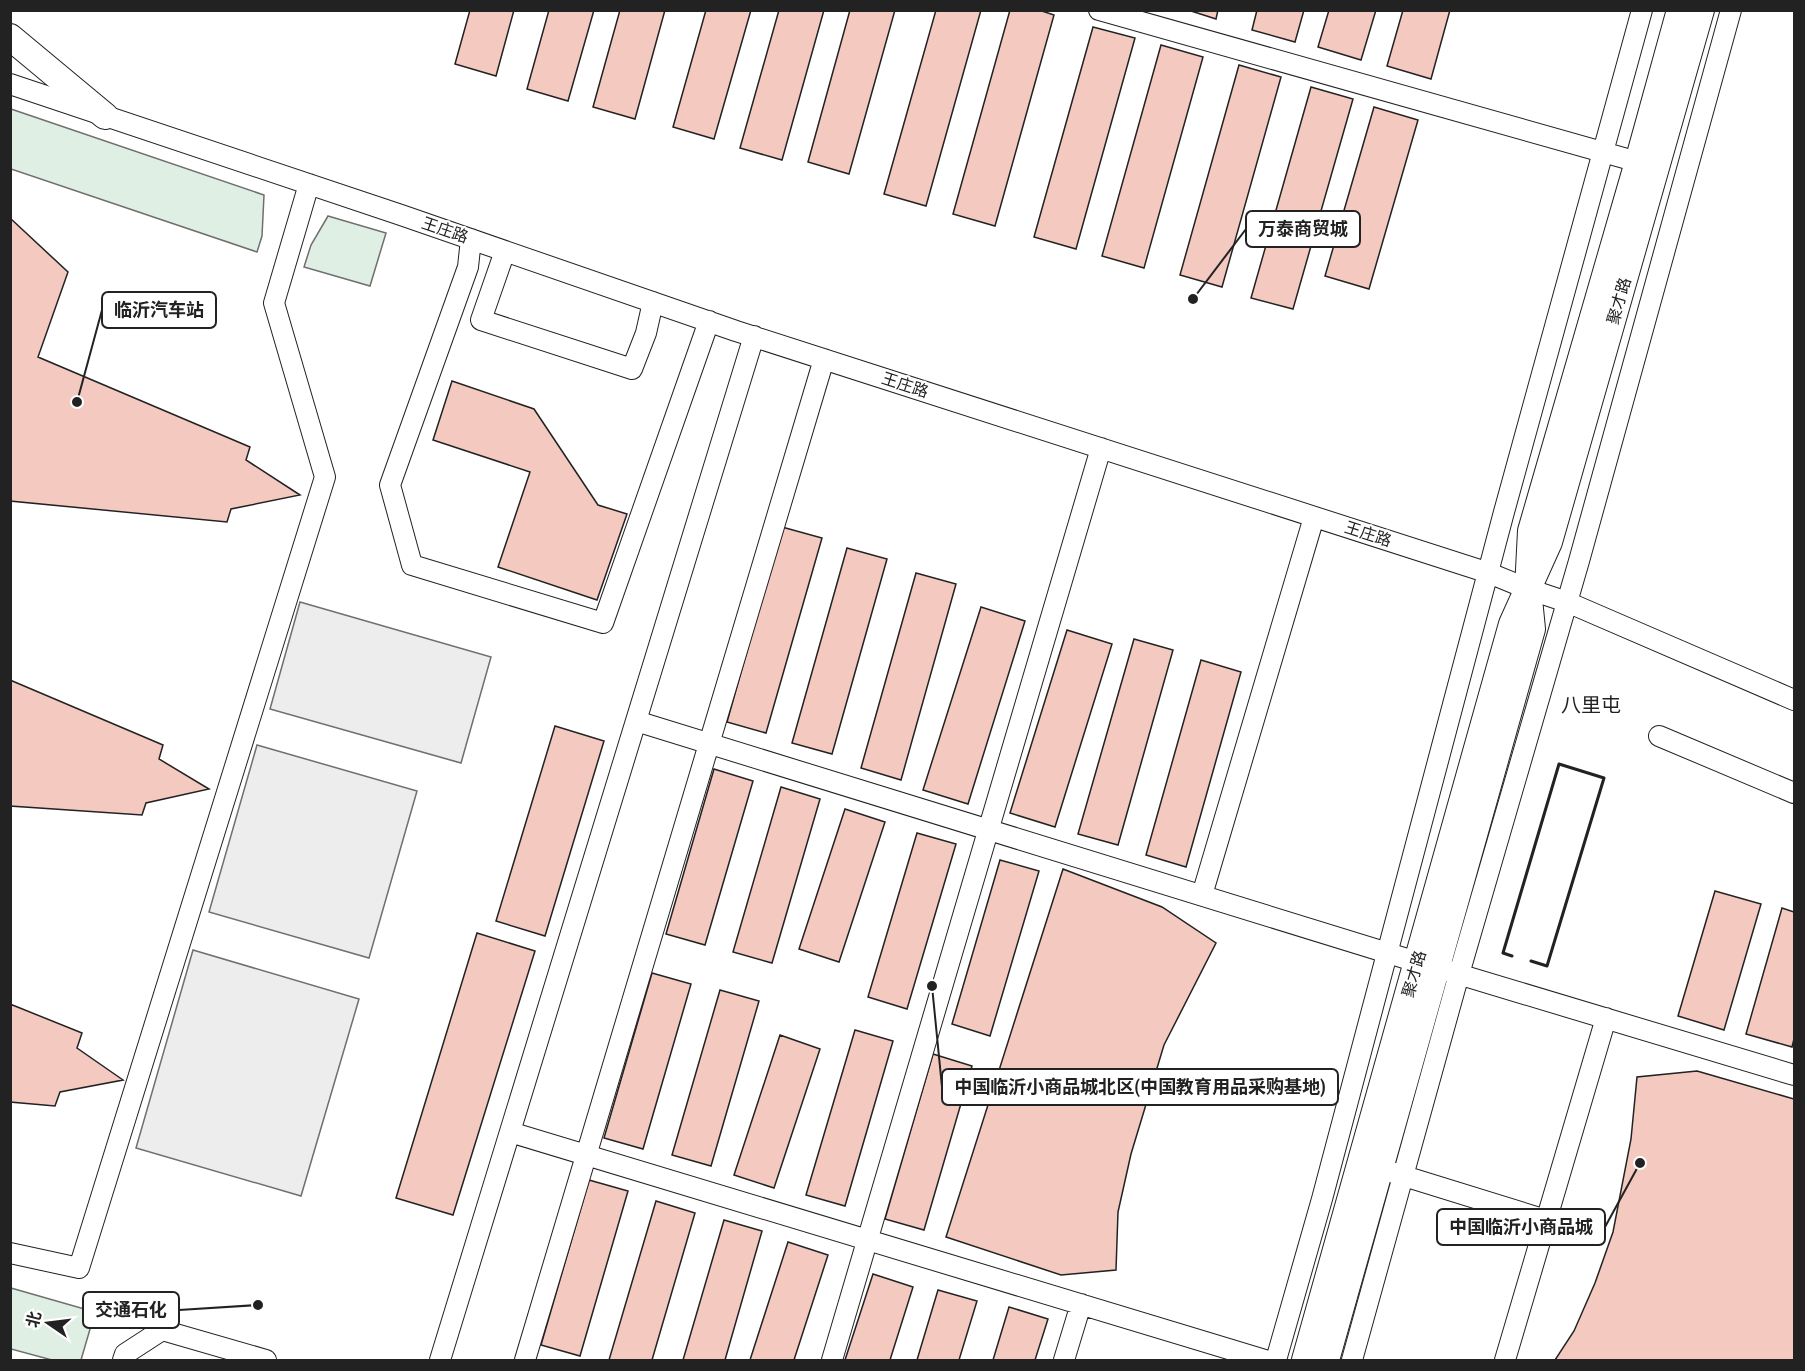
<svg xmlns="http://www.w3.org/2000/svg" width="1805" height="1371" font-family="'Roboto Condensed','Noto Sans SC',sans-serif">
<rect width="100%" height="100%" fill="#fff"/>
<path fill="#e0efe3" stroke="#6f6f6f" stroke-width="1.5" d="M11,109L264,195L262,236L257,252L11,169Z
M328,216L386,233L370,286L304,267L311,245Z
M11,1288L95,1312L81,1360H52L11,1349Z"/>
<path fill="#ededed" stroke="#6f6f6f" stroke-width="1.5" d="M300,602L491,657L461,763L270,709Z
M257,745L417,791L369,958L209,912Z
M193,950L359,999L301,1196L136,1148Z"/>
<path fill="#f3c9c0" stroke="#222" stroke-width="1.5" d="M470,10H514L496,76L455,64Z
M549,10H594L568,101L527,89Z
M620,10H665L635,119L593,107Z
M706,10H751L714,139L673,127Z
M779,10H824L782,160L740,148Z
M850,10H895L849,174L808,162Z
M936,10H981L926,206L884,194Z
M1010,10H1039L1054,15L995,226L953,214Z
M1188,10H1218L1216,19Z
M1257,10H1304L1295,42L1252,30Z
M1329,10H1376L1361,60L1318,47Z
M1403,10H1450L1431,79L1387,66Z
M1093,27L1135,38L1076,249L1034,237Z
M1161,45L1203,57L1144,268L1102,256Z
M1239,65L1281,77L1222,287L1180,275Z
M1311,87L1353,99L1293,309L1251,298Z
M1374,107L1418,120L1369,289L1325,276Z
M10,218L68,272L38,357L250,447L246,460L300,495L231,509L227,522L10,501Z
M452,381L534,409L598,505L627,514L597,600L498,567L530,472L433,440Z
M782,527L822,538L766,733L727,722Z
M847,548L887,559L832,754L792,743Z
M916,573L956,584L901,780L861,768Z
M981,607L1025,621L968,804L923,790Z
M1067,630L1112,644L1055,827L1010,813Z
M1134,639L1173,650L1118,845L1078,834Z
M1201,660L1241,672L1186,867L1146,855Z
M10,680L163,745L159,759L209,789L146,803L142,815L10,806Z
M555,726L604,741L545,936L496,921Z
M714,769L753,781L705,945L666,934Z
M781,787L820,799L772,963L733,952Z
M845,809L885,822L839,962L799,949Z
M917,833L956,844L907,1009L868,997Z
M1000,860L1039,871L990,1036L952,1024Z
M1063,869L1162,907L1216,943L1164,1045L1131,1154L1118,1212L1116,1270L1061,1275L946,1237Z
M1715,891L1761,904L1724,1030L1678,1016Z
M1782,908L1794,912V1039L1792,1047L1746,1034Z
M477,933L535,951L453,1215L396,1198Z
M652,973L691,984L643,1149L604,1138Z
M720,990L759,1001L711,1166L672,1155Z
M10,1004L82,1033L77,1048L123,1080L60,1092L55,1106L10,1102Z
M855,1030L893,1041L845,1206L806,1195Z
M780,1035L820,1049L774,1188L734,1175Z
M933,1054L972,1066L924,1230L885,1219Z
M1697,1071L1794,1099V1360H1555L1574,1331L1595,1283L1613,1232L1631,1139L1637,1077Z
M589,1180L628,1191L580,1356L541,1345Z
M656,1201L695,1213L652,1360H609Z
M724,1220L762,1231L725,1360H683Z
M788,1242L828,1255L794,1360H750Z
M873,1274L913,1287L890,1360H845Z
M938,1290L977,1301L959,1360H917Z
M1009,1307L1048,1319L1035,1360H993Z"/>
<g fill="none" stroke-linecap="round" stroke-linejoin="round">
<g stroke="#222" stroke-width="22">
<path id="minor" d="M1099,10L1638,162
M10,84L401,215L736,331L1489,573L1528,589L1567,602L1794,700
M471,239L468,267L390,485L412,565L603,623L709,321
M505,251L481,320L632,369L646,333L653,302
M636,721L1417,962
M1659,736L1794,793
M1202,895L1314,517
M1448,971L1794,1075
M510,1132L1265,1360
M1391,1172L1546,1220
M10,1253L79,1268L325,477L274,303L309,184
M123,1360L125,1354L162,1330L266,1360
M440,1360L754,336
M525,1360L824,359
M832,1360L1101,448
M1064,1360L1081,1304
M1276,1360L1322,1199L1504,512L1642,10
M1352,1360L1459,974L1579,561L1731,10
M1505,1360L1606,1018"/>
</g>
<g stroke="#222" stroke-width="28">
<path id="major" d="M10,37L105,116
M1305,1360L1512,624L1549,542L1701,10
M1326,1360L1532,629L1528,589L1531,531L1638,162L1680,10"/>
</g>
<use href="#minor" stroke="#fff" stroke-width="20"/>
<use href="#major" stroke="#fff" stroke-width="26"/>
<path stroke="#222" stroke-width="3" d="M1512,956L1503,953L1559,764L1604,778L1547,966L1531,961"/>
</g>
<g text-anchor="middle" dominant-baseline="central" stroke-width="4.5" stroke-linejoin="round" paint-order="stroke">
<g font-size="16" fill="#222" stroke="#fff">
<text transform="translate(445 230) rotate(19)">王庄路</text>
<text transform="translate(1619 301) rotate(-74)">聚才路</text>
<text transform="translate(905 385) rotate(18)">王庄路</text>
<text transform="translate(1368 534) rotate(18)">王庄路</text>
<text transform="translate(1414 974) rotate(-74)">聚才路</text>
</g>
<g font-size="20" fill="#222" stroke="#fff">
<text x="1591" y="705">八里屯</text>
</g>
</g>
<path fill="none" stroke="#222" stroke-width="2" d="M1193 299L1246 229M77 402L102 310M932 986L942 1087M1640 1163L1605 1227M258 1305L179 1310"/>
<g fill="#222" stroke="#fff" stroke-width="2">
<circle cx="1193" cy="299" r="6"/>
<circle cx="77" cy="402" r="6"/>
<circle cx="932" cy="986" r="6"/>
<circle cx="1640" cy="1163" r="6"/>
<circle cx="258" cy="1305" r="6"/>
</g>
<g fill="#fff" stroke="#222" stroke-width="2">
<rect x="1246" y="211" width="114" height="36" rx="6"/>
<rect x="102" y="292" width="114" height="36" rx="6"/>
<rect x="942" y="1069" width="396" height="36" rx="6"/>
<rect x="1437" y="1209" width="168" height="36" rx="6"/>
<rect x="83" y="1292" width="96" height="36" rx="6"/>
</g>
<g font-size="18" text-anchor="middle" font-weight="bold" fill="#222">
<text x="1303" y="235">万泰商贸城</text>
<text x="159" y="316">临沂汽车站</text>
<text x="1140" y="1093">中国临沂小商品城北区(中国教育用品采购基地)</text>
<text x="1521" y="1233">中国临沂小商品城</text>
<text x="131" y="1316">交通石化</text>
</g>
<rect width="1805" height="1371" fill="none" stroke="#222222" stroke-width="24"/>
<g transform="translate(48 1323) rotate(284)" stroke="#ffffff" stroke-width="4.5" paint-order="stroke">
<path d="M0-4.5L10 22L0 15L-10 22Z" fill="#222222"/>
<text y="-9" font-size="16" font-weight="bold" text-anchor="middle" fill="#222222">北</text>
</g>
</svg>
